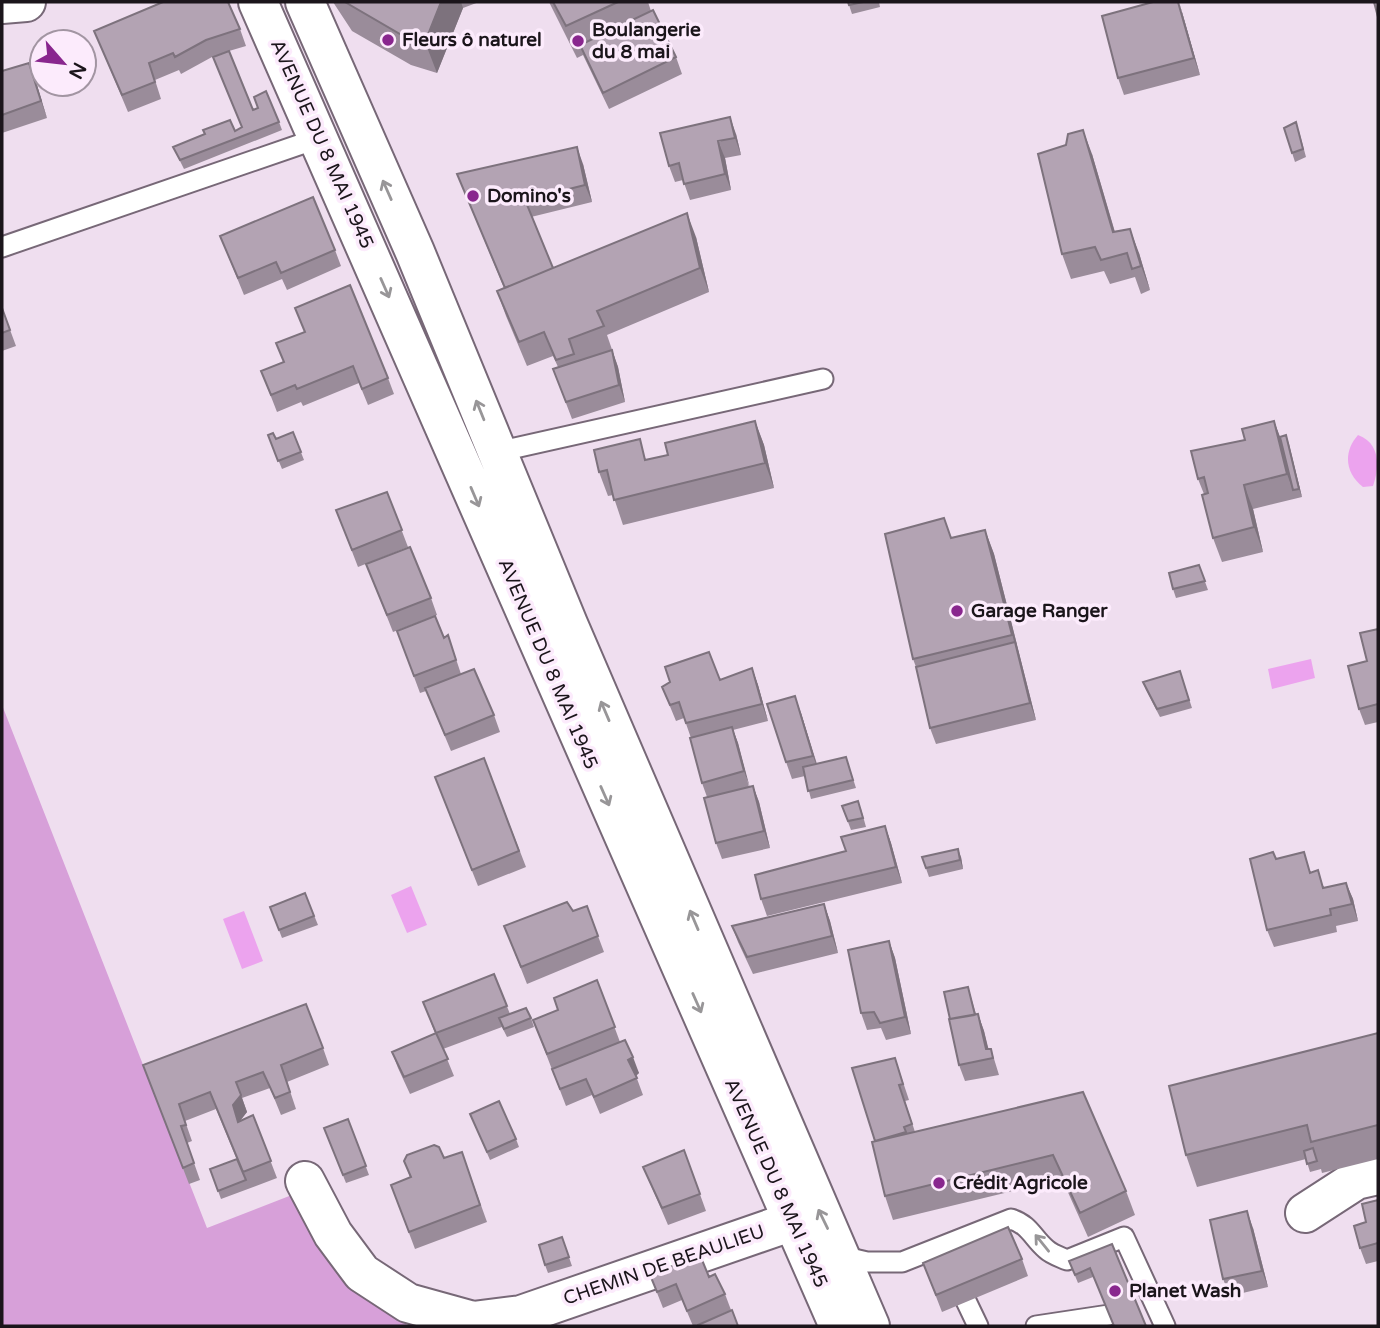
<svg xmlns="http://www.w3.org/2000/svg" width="1380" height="1328" font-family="'Varela Round',sans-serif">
<rect width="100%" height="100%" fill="#efdeef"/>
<path fill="#d7a0d9" d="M2,705L207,1228L297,1193L334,1260L408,1326H2Z"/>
<path fill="#eca3ee" d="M1358,435C1380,443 1380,466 1373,486L1363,487C1345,473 1343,452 1358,435Z
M1311,659L1315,678L1272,689L1268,669Z
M411,886L427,925L407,933L391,895Z
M244,911L263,961L242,969L223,919Z"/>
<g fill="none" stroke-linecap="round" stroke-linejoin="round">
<g stroke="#776877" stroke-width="23">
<path id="service" d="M2,247L319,138
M497,452L823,379
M841,1256L867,1262H902L1011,1219C1030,1225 1032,1237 1046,1249C1051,1254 1060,1257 1067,1260L1124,1237L1165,1326
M956,1280L978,1326
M1036,1326L1109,1315"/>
</g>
<g stroke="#776877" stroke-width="42">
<path id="minor" d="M2,4L26,2
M305,1181L333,1234L362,1273L408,1303L473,1321L521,1315L793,1221
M1305,1213L1356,1180L1378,1175"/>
</g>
<g stroke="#776877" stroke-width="42">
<path id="secondary" d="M258,2L839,1326
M305,2L415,252L568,624L870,1326"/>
</g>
<use href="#service" stroke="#fff" stroke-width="19"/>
<use href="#minor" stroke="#fff" stroke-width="38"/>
<use href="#secondary" stroke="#fff" stroke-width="38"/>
</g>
<path fill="#9a8c9a" d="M333,2H479L463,8L437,73L411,65L352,31Z
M549,2H648L651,11L676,57L682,74L609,109L583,55L577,58Z
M848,2H879L880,7L852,14Z
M1182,12L1200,75L1124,95L1118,78Z
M240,29L246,46L229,51L253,110L279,122L282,130L184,169L173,147L235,131L242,128L226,52L212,57L181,74L179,70L155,80L161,99L128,112L94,31Z
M2,71L35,79L47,118L2,133Z
M1284,128L1299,131L1306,157L1295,162Z
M736,134L741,155L725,158L731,190L690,200L683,180L675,182L669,166Z
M1092,154L1115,232L1139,253L1150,290L1141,294L1135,277L1110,284L1104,271L1071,279L1062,254Z
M583,164L592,202L531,217L553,268L696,237L709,292L607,335L618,367L625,402L572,419L553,369L558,367L553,356L527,366L506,316L497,291L504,288L457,174Z
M220,236L335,250L341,266L287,290L282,279L244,295Z
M2,308L16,346L2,351Z
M295,308L388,378L394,394L368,405L359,383L303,406L301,402L277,412L261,371L283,362L305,332Z
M755,421L764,445L774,488L623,525L613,495L608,496L599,472L668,455Z
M1274,421L1280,437L1286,435L1302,497L1253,509L1263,552L1222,562L1213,538L1204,494L1198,479L1245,440Z
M293,432L304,460L282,469L268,435L276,439Z
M387,492L408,547L358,567L336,510Z
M985,530L994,554L1036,720L936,744L930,728L916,667L913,659L952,538Z
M366,564L431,598L437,615L393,632Z
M1199,565L1208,590L1176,598L1173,589Z
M1378,629V722L1365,725L1359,709L1367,661Z
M397,631L444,638L448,635L461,674L494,715L500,732L451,751L426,691L420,693Z
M752,668L758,685L768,721L733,730L738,743L749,787L753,786L759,802L770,848L722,859L716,843L707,797L702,783L691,738L684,718L676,721L662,687L720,680Z
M1180,671L1192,708L1160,717L1146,690L1143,682Z
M801,713L817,764L846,757L856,788L811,799L805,776L792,779L786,762Z
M484,758L526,867L478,886L441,793Z
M842,806L861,809L866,827L851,830Z
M885,826L891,843L902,883L767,916L761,899L846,851Z
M922,857H961L963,869L929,877Z
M1276,859L1311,872L1325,888L1346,883L1353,899L1358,921L1336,926L1337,932L1274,947L1267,930Z
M305,893L318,925L282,938L270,907Z
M824,904L830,921L838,953L753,974L738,942L732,926Z
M573,911L598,936L604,952L527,984L504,926Z
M889,941L895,958L911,1034L886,1040L881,1028L867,1030L861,1013Z
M494,974L510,1014L531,1018L534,1027L507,1037L502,1027L443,1049L454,1076L410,1094L398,1068L392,1052L435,1033L423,1002Z
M597,980L620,1042L639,1073L636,1076L643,1095L600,1114L592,1095L566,1106L533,1020L558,1010Z
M968,987L976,1014H978L984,1031L988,1049H991L999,1075L965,1081L959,1065L950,1019Z
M1378,1033V1159L1322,1173L1321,1169L1310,1172L1306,1159L1197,1187L1186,1155Z
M323,1048L329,1065L287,1082L296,1109L281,1115L270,1088L242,1098L247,1112L240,1121L253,1115L277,1178L221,1199L210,1169L237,1160L216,1109L185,1121L192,1141L187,1143L200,1180L189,1184L143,1065Z
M895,1058L909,1100L905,1101L915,1132L1083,1092L1126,1191L1135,1215L1088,1237L1062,1179L893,1220L885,1196L875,1141Z
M470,1114L516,1139L519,1147L490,1160Z
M348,1119L369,1175L346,1183L324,1128Z
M684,1150L706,1211L668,1225L643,1167Z
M462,1152L487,1222L415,1249L391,1185L410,1177L404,1161L444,1158Z
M1378,1200V1261L1366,1264L1360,1248L1366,1222Z
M1253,1228L1268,1287L1230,1296L1223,1279Z
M562,1237L572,1266L548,1273L545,1265Z
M1112,1244L1093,1277L1078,1283L1069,1261Z
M1022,1259L1028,1276L942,1312L923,1263Z
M650,1275L709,1277L725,1294L731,1310L696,1326H693L682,1300L663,1308Z"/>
<path fill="#7d727d" d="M441,2H461L463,8L437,73L425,42Z
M1179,2L1182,12L1200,75L1194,58Z
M29,63L35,79L47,118L41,101Z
M730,117L736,134L741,155L735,138Z
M1083,130L1092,154L1122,257L1113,232Z
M718,141L725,158L731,190L725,174Z
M577,147L583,164L592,202L585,185Z
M687,213L696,237L709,292L700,268Z
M1130,229L1139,253L1150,290L1141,266Z
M612,350L618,367L625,402L619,385Z
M755,421L764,445L774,488L765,463Z
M1274,421L1283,445L1293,490L1287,474Z
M1286,435L1289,444L1302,497L1299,489Z
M1244,485L1253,509L1263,552L1254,527Z
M985,530L994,554L1036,720L1030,703Z
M752,668L758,685L768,721L762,704Z
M795,696L801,713L819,772L813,756Z
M732,727L738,743L750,788L744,771Z
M753,786L759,802L770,848L764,831Z
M885,826L891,843L902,883L896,867Z
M958,849L961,857L963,869L960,860Z
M1346,883L1353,899L1358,921L1352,904Z
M824,904L830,921L838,953L832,936Z
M889,941L895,958L911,1034L905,1017Z
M978,1014L984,1031L991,1059L986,1049Z
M633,1057L639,1073L634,1077L628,1060Z
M241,1095L247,1112L239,1122L244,1138L233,1105Z
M1247,1211L1253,1228L1268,1287L1262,1271Z"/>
<path fill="#b3a3b3" stroke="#7d727d" stroke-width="2" d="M163,2H228L240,29L206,40L175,57L173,53L149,63L155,82L122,95L94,31Z
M345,2H441L425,42L400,34Z
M553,2H618L566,26Z
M848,2H863L849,5Z
M1153,2H1178L1194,58L1118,78L1102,16Z
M1374,2H1378V17Z
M653,10L676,57L603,93L580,45Z
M229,51L253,110L258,108L254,97L266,91L279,122L180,160L173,147L205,134L203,130L230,120L235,131L242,127L213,57Z
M29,63L41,101L2,115V71Z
M730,117L735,138L718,141L725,174L684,184L679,163L669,166L660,133Z
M1296,122L1303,149L1292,153L1284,128Z
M1083,130L1113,232L1130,229L1141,266L1132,269L1127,253L1101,260L1095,247L1062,254L1038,154L1066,145L1068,134Z
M577,147L585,185L525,200L553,268L505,288L457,174Z
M313,197L335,250L281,273L276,262L238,278L220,236Z
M687,213L700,268L597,311L604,326L569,339L574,354L556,360L544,332L519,342L497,291Z
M350,285L388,378L362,389L353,366L297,389L295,385L271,395L261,371L284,362L276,343L305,332L295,308Z
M2,308L10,330L2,333Z
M612,350L619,385L566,402L553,369Z
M755,421L765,463L614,500L607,470L599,472L594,450L640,439L645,460L668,455L665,443Z
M1274,421L1287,474L1244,485L1254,527L1213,538L1202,495L1208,493L1204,477L1198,479L1191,451L1245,440L1242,429Z
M293,432L301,452L278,461L268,435L273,433L276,439Z
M1286,435L1299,489L1293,490L1280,437Z
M387,492L402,530L352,550L336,510Z
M944,518L951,538L985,530L1012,635L913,659L885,534Z
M410,547L431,598L387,615L366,564Z
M1199,565L1205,581L1173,589L1169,573Z
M435,616L444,638L448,635L456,660L414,676L397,631Z
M1378,629V704L1359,709L1348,666L1367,661L1360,633Z
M1015,642L1030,703L930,728L916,667Z
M709,652L720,680L752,668L762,704L686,723L679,702L670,705L662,687L670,682L665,667Z
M474,669L494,715L445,735L425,688Z
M1180,671L1189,700L1157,709L1143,682Z
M795,696L813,756L786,762L767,704Z
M732,727L744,771L702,783L690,738Z
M846,757L853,780L808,791L803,767Z
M484,758L519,851L472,870L435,777Z
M753,786L764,831L716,843L704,798Z
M858,801L863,818L848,821L842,806Z
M885,826L896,867L761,899L755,875L846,851L841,837Z
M958,849L960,860L926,868L922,857Z
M1273,852L1276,859L1304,852L1310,873L1318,870L1323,888L1346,883L1352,904L1330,909L1331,915L1267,930L1250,859Z
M305,893L314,916L279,930L270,907Z
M567,902L573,911L587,906L598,936L521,967L504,926Z
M824,904L832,936L747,957L732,926Z
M889,941L905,1017L880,1023L874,1012L861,1013L848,950Z
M494,974L507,1006L436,1033L423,1002Z
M597,980L615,1027L547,1054L533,1020L558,1010L554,998Z
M968,987L975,1015L950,1019L944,992Z
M306,1004L323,1048L281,1065L290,1092L275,1098L263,1072L236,1082L241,1095L233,1105L238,1122L253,1115L271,1161L243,1172L210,1092L179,1104L186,1125L181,1126L194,1163L183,1168L143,1065Z
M526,1008L531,1018L504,1029L499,1018Z
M978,1014L986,1049H991L993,1058L959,1065L949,1019Z
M436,1033L448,1059L404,1077L392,1052Z
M1378,1033V1125L1311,1142L1307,1125L1186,1155L1169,1086Z
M625,1040L633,1057L628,1060L637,1078L594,1097L586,1079L560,1089L552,1069Z
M895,1058L903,1084L899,1085L912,1124L904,1127L906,1132L875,1141L852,1068Z
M1083,1092L1126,1191L1080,1213L1053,1155L885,1196L872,1142Z
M499,1101L516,1139L487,1152L470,1114Z
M348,1119L366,1166L343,1175L324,1128Z
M434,1145L439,1147L444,1158L462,1152L480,1205L409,1232L391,1185L411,1177L404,1161L407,1155Z
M1313,1148L1317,1161L1307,1164L1304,1151Z
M684,1150L700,1194L662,1208L643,1167Z
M237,1159L246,1180L218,1191L210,1169Z
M1378,1200V1243L1360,1248L1354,1226L1366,1222L1362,1204Z
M1247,1211L1262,1271L1223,1279L1210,1220Z
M1008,1227L1022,1259L936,1295L923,1263Z
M562,1237L569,1257L545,1265L539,1245Z
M1112,1244L1146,1326H1114L1090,1268L1075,1275L1069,1261Z
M700,1255L709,1277L715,1274L725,1294L687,1311L676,1284L657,1292L650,1275Z
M732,1310L738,1326H698V1325Z"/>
<defs><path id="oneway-shaft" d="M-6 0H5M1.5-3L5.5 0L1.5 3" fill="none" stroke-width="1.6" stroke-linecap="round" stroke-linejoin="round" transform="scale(1.75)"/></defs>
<g stroke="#989698">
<use href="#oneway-shaft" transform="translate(387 190) rotate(-114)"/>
<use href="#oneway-shaft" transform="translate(385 288) rotate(66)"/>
<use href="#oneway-shaft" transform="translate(480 410) rotate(-112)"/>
<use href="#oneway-shaft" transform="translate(475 497) rotate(67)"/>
<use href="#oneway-shaft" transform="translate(605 711) rotate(-113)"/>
<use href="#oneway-shaft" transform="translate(605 796) rotate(66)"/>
<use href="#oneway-shaft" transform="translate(694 920) rotate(-113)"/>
<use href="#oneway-shaft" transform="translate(697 1003) rotate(66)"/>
<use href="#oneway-shaft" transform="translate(823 1219) rotate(-116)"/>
<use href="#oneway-shaft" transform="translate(1042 1243) rotate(-129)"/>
</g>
<g fill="#89268e" stroke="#fcebfc" stroke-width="2.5">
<circle cx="388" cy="40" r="7"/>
<circle cx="578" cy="41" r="7"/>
<circle cx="473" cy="196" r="7"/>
<circle cx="957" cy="611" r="7"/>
<circle cx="939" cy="1183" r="7"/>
<circle cx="1115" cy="1291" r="7"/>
</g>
<g text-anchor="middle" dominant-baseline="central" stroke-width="7" stroke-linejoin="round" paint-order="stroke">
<g font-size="19" font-weight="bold" fill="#1b151b" stroke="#fcebfc" text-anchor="start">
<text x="592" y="30">Boulangerie<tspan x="592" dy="22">du 8 mai</tspan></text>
<text x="402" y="40">Fleurs ô naturel</text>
<text x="487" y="196">Domino's</text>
<text x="971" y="611">Garage Ranger</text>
<text x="953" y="1183">Crédit Agricole</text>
<text x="1129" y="1291">Planet Wash</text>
</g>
<g font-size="19" fill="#1b151b" stroke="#fcebfc">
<text transform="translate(322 144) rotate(66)">AVENUE DU 8 MAI 1945</text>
<text transform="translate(548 664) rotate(67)">AVENUE DU 8 MAI 1945</text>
<text transform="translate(776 1183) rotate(66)">AVENUE DU 8 MAI 1945</text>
<text transform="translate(664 1265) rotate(-19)">CHEMIN DE BEAULIEU</text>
</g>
</g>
<rect width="1380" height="1328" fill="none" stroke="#1b151b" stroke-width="7"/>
<g transform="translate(63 63) rotate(118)"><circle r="33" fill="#fcebfc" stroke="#a295a2" stroke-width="2"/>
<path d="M0-5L12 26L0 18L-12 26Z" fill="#89268e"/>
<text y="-10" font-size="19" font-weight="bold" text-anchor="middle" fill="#1b151b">N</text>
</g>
</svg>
